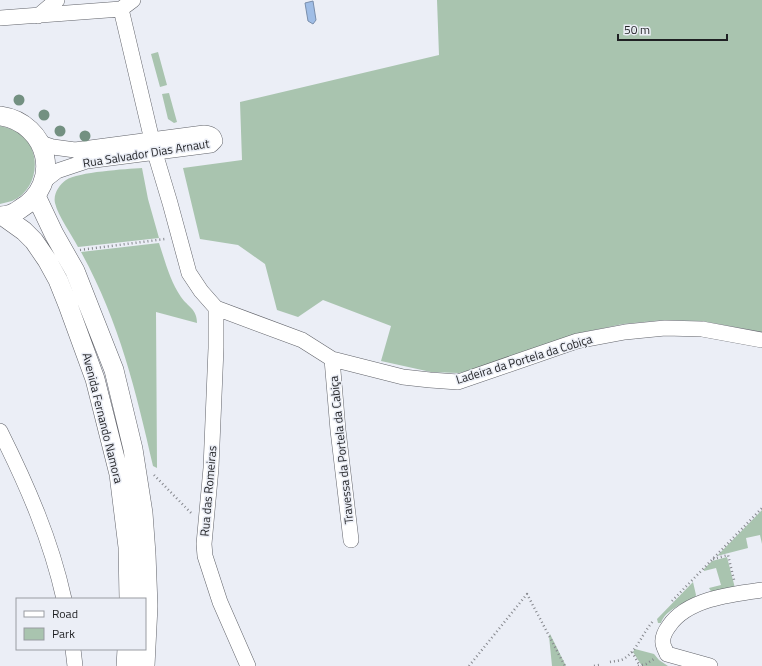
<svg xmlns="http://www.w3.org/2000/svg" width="762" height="666" font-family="'Titillium Web',sans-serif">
<rect width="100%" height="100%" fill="#ebeef6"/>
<path fill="#a9c4af" d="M437,0H762V332L702,321L664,320L623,324L575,334L479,368L459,373L431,372L381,361L391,326L323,300L298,317L277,310L265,264L238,245L200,239L183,168L242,160L240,102L439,55Z
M158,52L167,85L160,87L151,54Z
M169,93L177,122L174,123L168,119L162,94Z
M0,126C8,128 16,130 23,136C42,154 38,190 12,201C8,202 4,203 0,204Z
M142,168L148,199L159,238L78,247C72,235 58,216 55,203C53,194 59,185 66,180C78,172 126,169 142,168Z
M159,243C165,261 170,281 181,297C188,307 197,309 197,323L156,312L157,468L153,466C136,391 119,321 81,252Z
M762,510V544L760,535L746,538L748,548L717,556Z
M727,557L735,588L712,593L709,588L721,585L716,568L704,571V569L712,561Z
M693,582L696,595L695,597C684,603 665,610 661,623H658L657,619Z
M550,634L566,666H552L549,636Z
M635,649L654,654L659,660L668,666H642L633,652Z"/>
<path fill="#9fbde6" stroke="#798eac" d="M313,1L316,20L313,24L308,21L305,3Z"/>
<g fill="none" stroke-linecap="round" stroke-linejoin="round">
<g stroke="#61636a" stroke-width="16">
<path id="minor" d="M121,9L155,153L170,203L189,273L201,291L216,308L302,340L332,359L403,377L430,380L458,382L577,341L625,332L665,328L702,329L762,340
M38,16L57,0
M0,18L121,9L133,0
M41,143L53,147L75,150L204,133C211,134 214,135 215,141L211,145L87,161L57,171L44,181
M216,308V348L211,468L204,544L205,556L220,602L248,666
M332,359L338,430L351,540
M0,431C27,485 51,540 64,599
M73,649L75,666
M710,666L667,654C666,651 663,646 663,643C662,637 666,630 669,626C687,599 732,594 762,590"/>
</g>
<g stroke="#61636a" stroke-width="20">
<path id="major" d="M0,116C49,123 63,184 20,209C15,213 7,216 0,216
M36,196L54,234L75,271L99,332L114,370L133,449L143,513L146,554L148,606L145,666
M3,216L24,231L34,241L47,260L58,280L68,305L95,379L119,474L128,547L129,599
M126,666L127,649"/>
</g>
<path stroke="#85878d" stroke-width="2.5" stroke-dasharray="1 3" stroke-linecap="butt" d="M80,250L165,239
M154,475L192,514
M713,559L728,555L734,580
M672,601L762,508
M632,652L640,666
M610,662C615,661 621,661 625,658C638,649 643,632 654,620
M469,666L527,594L565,666
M594,666L599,665V666
M638,666L646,664L654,659"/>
<use href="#minor" stroke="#fff" stroke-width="15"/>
<use href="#major" stroke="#fff" stroke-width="19"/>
</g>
<g fill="#739081">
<circle cx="19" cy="100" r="5.5"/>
<circle cx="44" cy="115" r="5.5"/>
<circle cx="60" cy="131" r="5.5"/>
<circle cx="85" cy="136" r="5.5"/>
</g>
<g text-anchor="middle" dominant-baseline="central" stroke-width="3" stroke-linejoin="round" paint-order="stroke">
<g font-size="12" fill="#1f2023" stroke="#ebeef6">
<text transform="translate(146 153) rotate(-9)">Rua Salvador Dias Arnaut</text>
<text transform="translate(524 359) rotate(-17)">Ladeira da Portela da Cobiça</text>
<text transform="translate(103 418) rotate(76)">Avenida Fernando Namora</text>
<text transform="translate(341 450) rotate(-96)">Travessa da Portela da Cabiça</text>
<text transform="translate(208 491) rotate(-85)">Rua das Romeiras</text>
</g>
</g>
<rect x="16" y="598" width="130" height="52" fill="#ebeef6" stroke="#999ca2"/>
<rect x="24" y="611" width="20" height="6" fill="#ffffff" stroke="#999ca2"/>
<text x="52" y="618" font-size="12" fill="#1f2023">Road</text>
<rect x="24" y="628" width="20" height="12" fill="#a9c4af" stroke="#999ca2"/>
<text x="52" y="638" font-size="12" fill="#1f2023">Park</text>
<path d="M618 34v6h109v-6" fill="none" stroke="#1f2023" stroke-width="2"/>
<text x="624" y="34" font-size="12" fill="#1f2023" stroke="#ebeef6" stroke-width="3" paint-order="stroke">50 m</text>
</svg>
